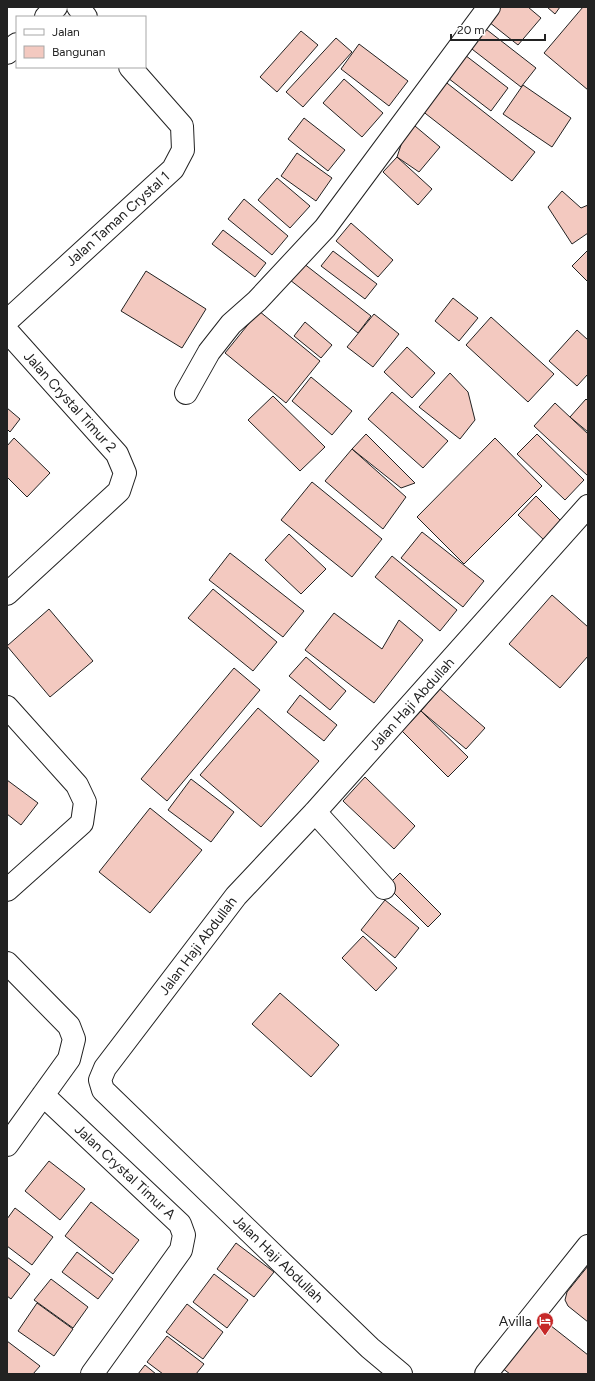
<svg xmlns="http://www.w3.org/2000/svg" width="595" height="1381" font-family="Figtree,sans-serif">
<rect width="100%" height="100%" fill="#fff"/>
<path fill="#f3c9c0" stroke="#222" d="M501,7H528L541,18L518,45L489,22Z
M547,7H560L555,14Z
M583,7H588V90L544,53Z
M482,26L536,68L521,87L468,46Z
M301,31L318,45L277,92L260,77Z
M336,38L352,52L303,107L286,92Z
M359,44L408,81L389,106L341,69Z
M461,52L508,88L491,111L444,75Z
M344,79L383,113L362,137L323,103Z
M443,80L535,152L512,181L421,110Z
M523,85L571,118L552,147L503,114Z
M304,118L345,150L328,171L288,139Z
M409,121L440,147L419,172L397,157Z
M297,153L332,178L316,201L281,176Z
M397,157L432,189L418,205L383,172Z
M277,178L310,206L290,228L258,200Z
M562,191L581,208L588,205V233L572,244L548,207Z
M244,199L288,236L272,255L228,219Z
M351,223L393,260L378,277L336,241Z
M223,230L266,263L255,277L212,244Z
M588,250V282L572,266Z
M333,251L377,284L365,299L321,266Z
M303,263L371,316L358,333L290,280Z
M146,271L206,309L182,348L121,311Z
M453,298L478,318L459,341L435,321Z
M259,311L320,361L286,403L225,353Z
M374,314L399,334L373,367L347,347Z
M491,317L554,374L528,402L466,345Z
M305,322L332,345L321,358L294,336Z
M577,330L588,340V374L577,386L549,361Z
M407,347L435,373L412,398L384,372Z
M450,373L468,392L475,420L460,439L419,407Z
M311,377L352,411L332,435L292,401Z
M392,392L448,441L423,468L368,419Z
M273,396L325,447L300,471L248,420Z
M586,399L588,401V432L570,417Z
M555,403L588,434V476L534,426Z
M7,408L20,419L10,432L7,429Z
M366,434L415,483L401,488L352,449Z
M537,434L584,480L565,500L517,454Z
M14,438L50,473L27,497L7,477V446Z
M495,438L542,486L464,564L417,517Z
M352,449L406,497L383,529L325,481Z
M312,482L382,539L352,577L281,520Z
M536,496L564,524L546,542L518,515Z
M422,532L484,581L463,607L401,558Z
M289,534L326,569L301,594L265,560Z
M230,553L304,611L283,637L209,580Z
M392,556L457,610L440,631L375,577Z
M213,589L277,642L253,671L188,618Z
M552,595L588,627V656L560,688L509,644Z
M49,609L93,661L50,697L7,646Z
M334,613L382,649L399,620L423,640L374,703L305,650Z
M306,657L346,691L330,710L289,676Z
M234,668L260,690L167,801L141,779Z
M440,689L485,728L466,749L421,711Z
M300,695L337,725L324,741L287,712Z
M258,708L319,761L261,827L200,775Z
M421,711L468,757L448,777L402,731Z
M365,777L415,826L394,849L343,801Z
M191,779L234,812L211,842L168,810Z
M7,780L38,803L21,825L7,814Z
M150,808L202,850L150,913L99,872Z
M400,873L441,914L428,927L387,886Z
M385,900L419,928L395,958L361,930Z
M363,936L397,968L376,991L342,958Z
M280,993L339,1045L311,1077L252,1024Z
M49,1161L85,1189L60,1220L25,1191Z
M91,1202L139,1240L113,1274L65,1236Z
M15,1208L53,1237L32,1265L7,1246V1219Z
M236,1243L274,1272L254,1297L217,1269Z
M77,1252L113,1279L98,1299L62,1272Z
M7,1257L30,1274L11,1299L7,1296Z
M588,1266V1322L568,1306L565,1300L567,1292Z
M214,1274L248,1300L227,1328L193,1302Z
M51,1279L88,1307L73,1328L34,1300Z
M37,1303L73,1329L54,1356L18,1331Z
M187,1304L223,1332L203,1359L166,1332Z
M541,1318L588,1355V1374H510L502,1368Z
M167,1336L204,1364L196,1374H163L147,1362Z
M7,1341L40,1366L33,1374H7Z
M145,1365L156,1374H138Z"/>
<g fill="none" stroke-linecap="round" stroke-linejoin="round">
<g stroke="#222" stroke-width="24">
<path id="minor" d="M78,7L86,17
M46,17L56,7
M7,53L17,44
M7,321L173,169L183,150L182,126L130,67
M7,331L117,454L125,473L119,491L7,594
M186,393L209,352L231,324L257,301L325,228L489,7
M7,707L77,785L85,802L82,823L7,890
M315,812L384,888
M7,963L69,1026L74,1039L69,1059L7,1145
M43,1095L180,1224L184,1235L181,1250L92,1374
M401,1374L370,1348L103,1090L100,1080L105,1068L236,896L315,812L588,506
M486,1374L588,1246"/>
</g>
<use href="#minor" stroke="#fff" stroke-width="22"/>
</g>
<defs>
<g id="hotel-pin" transform="scale(0.9)"><path d="M0 17L-7.5 6A9.5 9.5 0 1 1 7.5 6Z" fill="#c62828" stroke="#fff"/><path d="M-6-4.5h1.5V1H6V5H4.5V3h-9V5H-6ZM-4 0a1.8 1.8 0 1 1 3.6 0ZM.5 0V-2.5h3Q6-2.5 6 0Z" fill="#fff"/></g>
</defs>
<g fill-rule="evenodd">
<use href="#hotel-pin" x="545" y="1321"/>
</g>
<g text-anchor="middle" dominant-baseline="central" stroke-width="3" stroke-linejoin="round" paint-order="stroke">
<g font-size="14" fill="#222" stroke="#fff">
<text transform="translate(118 219) rotate(-42)">Jalan Taman Crystal 1</text>
<text transform="translate(70 402) rotate(48)">Jalan Crystal Timur 2</text>
<text transform="translate(412 704) rotate(-48)">Jalan Haji Abdullah</text>
<text transform="translate(198 946) rotate(-53)">Jalan Haji Abdullah</text>
<text transform="translate(125 1172) rotate(43)">Jalan Crystal Timur A</text>
<text transform="translate(278 1259) rotate(44)">Jalan Haji Abdullah</text>
</g>
<g font-size="14" fill="#222" stroke="#fff" text-anchor="end">
<text x="532" y="1321">Avilla</text>
</g>
</g>
<rect width="595" height="1381" fill="none" stroke="#222222" stroke-width="16"/>
<rect x="16" y="16" width="130" height="52" fill="#ffffff" stroke="#a7a7a7"/>
<rect x="24" y="29" width="20" height="6" fill="#ffffff" stroke="#a7a7a7"/>
<text x="52" y="36" font-size="12" fill="#222222">Jalan</text>
<rect x="24" y="46" width="20" height="12" fill="#f3c9c0" stroke="#a7a7a7"/>
<text x="52" y="56" font-size="12" fill="#222222">Bangunan</text>
<path d="M451 34v6h94v-6" fill="none" stroke="#222222" stroke-width="2"/>
<text x="457" y="34" font-size="12" fill="#222222" stroke="#ffffff" stroke-width="3" paint-order="stroke">20 m</text>
</svg>
